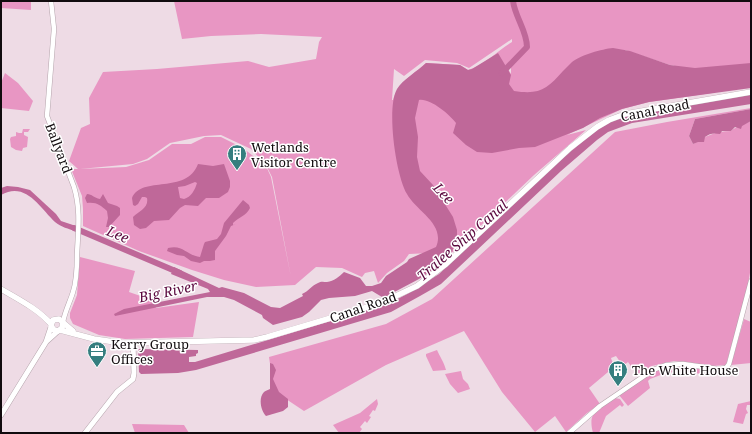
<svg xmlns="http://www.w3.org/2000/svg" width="752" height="434" font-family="'Noto Serif',serif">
<rect width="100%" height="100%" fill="#eedbe5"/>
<path fill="#e896c3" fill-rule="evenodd" d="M1,1H31V10L1,8Z
M174,1H751V73C736,76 699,81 685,74C678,71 681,66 670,65L625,50L608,56L591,68L579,86L559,111L541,129L531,133L519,134L507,131L494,124L482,117L475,106L483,96L495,87L508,69L511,74V60L470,103C459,93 443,83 429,80C423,79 416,82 410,84C403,88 399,93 398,101L406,102C417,71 450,93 465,107C474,115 480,124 489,131C496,136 508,141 517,142C523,143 529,141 535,139C573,125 585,68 625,62C648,59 669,81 688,89C695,92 705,92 712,93L649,102L622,109L567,135L586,130L534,175L453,252L409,254L404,261L387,273L378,283L374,271L365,273L362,277L342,268L316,267L295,285L256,287L224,280L192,270L139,251L83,226V209L82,196L71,169H78L69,161L81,128L90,124L89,98L103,72L157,69L248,61L269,67L316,59L319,42L322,37L261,34L211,36L182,39ZM512,39V42C497,51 485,65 468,70L460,65L426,63C412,76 399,81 393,100H392L394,69L404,76L425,60L457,63L469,68ZM221,135L251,149L266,165L272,177L291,277L271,177L266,166L243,148L221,137H205L191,144H172L149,160L126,167L80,169L133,164L147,159L170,143L204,136Z
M5,73L18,83L33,101L29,111L1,108V83Z
M751,108V109L695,119L689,136L693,144C707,136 715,131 731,131C736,126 744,125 751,121V267L747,290L726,365L712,366L687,362L674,361L652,366L638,376L628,362L623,366L616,356L611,358L614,367L589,388L600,404L587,413L566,432L555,416L535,432L502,392L464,331L386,365L304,411L274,391L269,357L386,324L432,299L615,132L667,122Z
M23,129H30L28,132H24V135L28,137L27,147L23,148L22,151L16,150L11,147L10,139L11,137L16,136V132L19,133H22Z
M80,257L135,271L129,292L152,300L156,308L199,302L193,337L125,339L99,335L73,324L70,318V313L77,295Z
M744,319L751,322V363L731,365Z
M437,350C440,357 444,362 446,370L433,371L426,356V354Z
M674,366C684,366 695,366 704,371L703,375L686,370L666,373L650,379L648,381L650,388L628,406L619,395L649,374L659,369Z
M461,371L463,379L468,384L470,389L458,393L450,384L445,374Z
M615,398L620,399L624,405L622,407L620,405L606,416L599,433H593C587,411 599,408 615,398Z
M377,399L378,404L375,411L373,410L369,416L371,417L367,423L365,421L360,427L362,429L359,433H339L333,425L360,413Z
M751,401V405H747L746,409L748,413L746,414L743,424L733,422L738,404Z
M132,424L184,425L189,433H135Z"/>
<path fill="#bf6899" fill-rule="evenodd" d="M613,48L630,51L670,65L695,68L751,63V88L649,102L622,109L600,118L583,128L535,147L519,148L492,153L477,152L466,145L453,133L456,123C449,114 430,98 419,100L415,118L418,137L417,157L420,171L433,185L453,217L457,230V237L452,252L437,267L419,279L385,297H382L372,291L355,296L329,298L321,300L309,312L302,317L273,325L263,318L262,315L234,300L224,297H207L115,316L114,314L124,309L210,292L208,289L171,274L174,267L219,288L222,287L244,293L271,307L280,308L303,296L302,294C309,291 311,286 318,283C321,281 324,282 327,282C334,281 339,277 344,272L360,278L366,286H372L381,283L386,276L407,262L409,259L436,247C446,224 416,211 407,194C396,176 386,108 397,89C402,80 418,71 426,63L460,65L468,70L472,69L498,53L511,75L509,84L514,91C540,95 547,89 563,71C566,68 569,65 572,62C581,55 602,49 613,48Z
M751,94V104L632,123L608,132L597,140L561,171L441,284L420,296L391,312L196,370L178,373L141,374L139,372L138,349L198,350V353L196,354V356L189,357V362H195L390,303L409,293L439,274L551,168L601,126L623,116Z
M751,109V121L742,126L741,129L735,127L731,131H722L720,134C714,133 710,133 705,137L704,142H698L693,144L689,136L695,119Z
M198,164L213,166L224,164L230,181V187L228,192L219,198H206L198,206L185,205L180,208L169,220L154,221L146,228L140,229L134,225L133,217C139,211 149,208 147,198L145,197H142L138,204L135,206L133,205L132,198C142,175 186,195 198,164ZM195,182L197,183C195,190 191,197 184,199L180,198L178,187L185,186Z
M7,186L18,187L30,190L56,214L61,221L76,226L75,231C69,229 61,227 55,222C40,208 26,181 1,195V188Z
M87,194C92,194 94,198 100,199L103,194L108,203L117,206L120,208V215L109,227H106L108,218L107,211C100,205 97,202 87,203L85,198Z
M243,200L249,205L250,208C246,216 239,217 233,223V225L236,224L231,226L226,236L215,251V260L210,261H204L200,263L191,261L184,256L177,255L167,251L168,248C183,244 186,255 200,257L204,244L205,242L217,239L221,234L224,223Z
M270,363L273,364L276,370L273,379L279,392L288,399V407L283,411L266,416C261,411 258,398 264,392C265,391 268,390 270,389Z"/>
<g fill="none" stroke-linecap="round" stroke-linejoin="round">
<path stroke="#bf6899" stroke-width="6" d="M502,73L527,47C527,31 515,17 513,1
M74,228L180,273"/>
<g stroke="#b4a3ab" stroke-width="5.5">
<path id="tertiary" d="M51,1L54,29L47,116L74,187C81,210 78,231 77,255C77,267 77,280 73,292C70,302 65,311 63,322
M569,433L600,406L653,370L666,365L683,364L718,369L726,368L729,364L751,281"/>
</g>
<g stroke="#b4a3ab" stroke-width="6">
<path id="secondary" d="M47,341L58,331
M1,415L46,342L51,327
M85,433L117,392L133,379L134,373L133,343"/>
</g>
<g stroke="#b4a3ab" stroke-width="6">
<path id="primary" d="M1,289C18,299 38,309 51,324
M63,323L62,328L58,331L54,330L51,326L53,320L59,319L73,331
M60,330L94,339L122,343L254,340L267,337L381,303L417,286L446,264L570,148L597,127L609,120L625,114L751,92"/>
</g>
<use href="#tertiary" stroke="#fff" stroke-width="4.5"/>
<use href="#secondary" stroke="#fff" stroke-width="5"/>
<use href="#primary" stroke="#fff" stroke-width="5.5"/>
</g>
<defs>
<g id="building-pin" transform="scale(1)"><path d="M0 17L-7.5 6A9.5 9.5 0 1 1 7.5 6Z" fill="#357e7f" stroke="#fff"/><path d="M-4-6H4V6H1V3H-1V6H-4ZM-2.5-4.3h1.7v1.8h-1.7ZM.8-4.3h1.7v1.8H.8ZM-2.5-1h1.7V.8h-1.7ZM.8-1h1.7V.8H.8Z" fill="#fff"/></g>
<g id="office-pin" transform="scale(1)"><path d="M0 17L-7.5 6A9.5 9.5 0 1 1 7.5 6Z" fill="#357e7f" stroke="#fff"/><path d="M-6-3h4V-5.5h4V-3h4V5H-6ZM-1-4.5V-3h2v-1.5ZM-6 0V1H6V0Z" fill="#fff"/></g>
</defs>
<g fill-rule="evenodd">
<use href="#building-pin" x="237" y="154"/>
<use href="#office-pin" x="97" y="351"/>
<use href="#building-pin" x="618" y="370"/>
</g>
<g text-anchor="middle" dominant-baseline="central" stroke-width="3" stroke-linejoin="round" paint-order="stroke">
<g font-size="13" fill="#110b0e" stroke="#fff">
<text transform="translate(655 110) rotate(-11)">Canal Road</text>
<text transform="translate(59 148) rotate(69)">Ballyard</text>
<text transform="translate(363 307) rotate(-19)">Canal Road</text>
</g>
<g font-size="13" fill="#110b0e" stroke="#fff" text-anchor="start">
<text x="251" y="147">Wetlands<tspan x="251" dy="15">Visitor Centre</tspan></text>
<text x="111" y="344">Kerry Group<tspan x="111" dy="15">Offices</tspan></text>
<text x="632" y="370">The White House</text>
</g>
<g font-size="14" font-style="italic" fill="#5a083e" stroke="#fff">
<text transform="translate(444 193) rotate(47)">Lee</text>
<text transform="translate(118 234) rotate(23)">Lee</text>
<text transform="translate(462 240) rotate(-41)">Tralee Ship Canal</text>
<text transform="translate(168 291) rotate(-12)">Big River</text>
</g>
</g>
<rect width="752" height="434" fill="none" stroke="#110b0e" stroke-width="4"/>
</svg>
